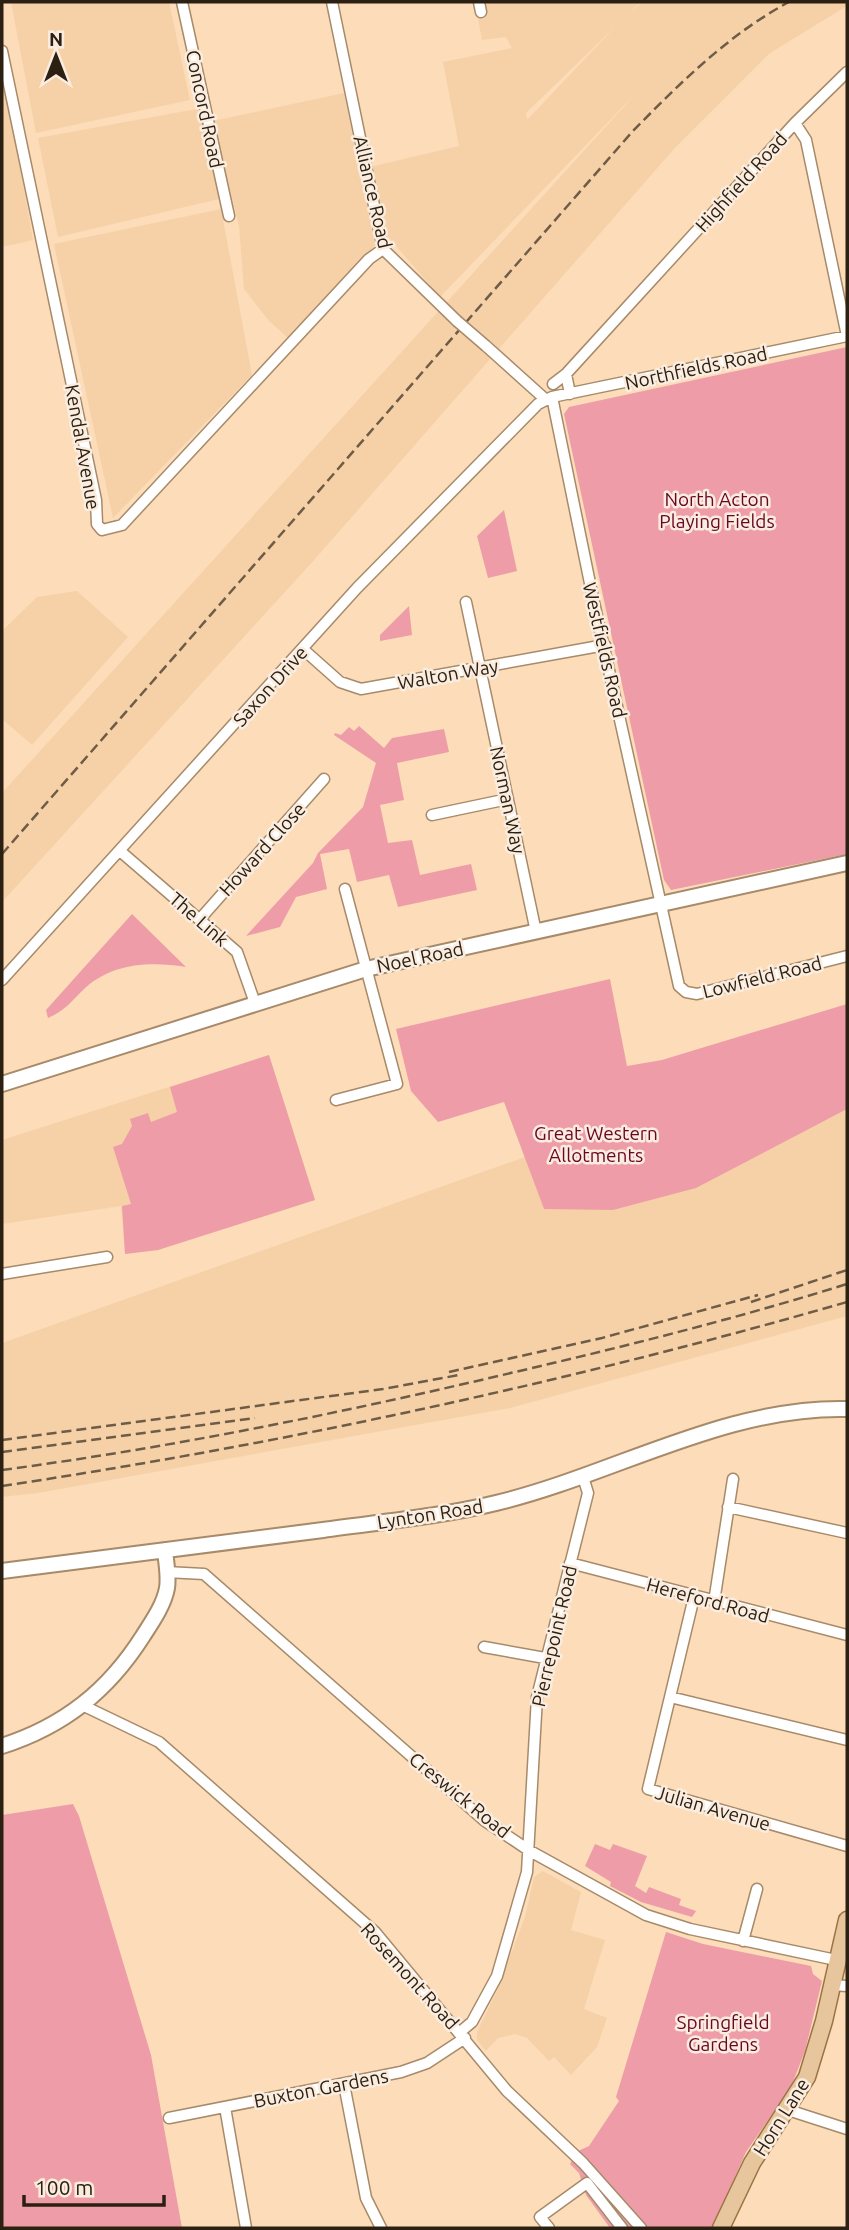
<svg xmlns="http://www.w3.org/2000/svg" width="849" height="2230" font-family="Ubuntu,sans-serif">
<rect width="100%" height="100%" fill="#fcdcb9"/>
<path fill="#f6d1a7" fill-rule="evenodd" d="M11,2H169L190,100L36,133Z
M475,2H640L629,14L642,2H847V6L770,53L674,149L315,559L2,902V793L638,91L440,297L384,232L370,167L459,146L443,62L512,48L506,37L482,40ZM615,27L528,119H527L526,113Z
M2,67L33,240L2,247Z
M344,93L375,245L288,338L269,321L244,289L239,226L213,121Z
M202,108L219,199L58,237L38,138Z
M221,209L252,375L113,518L54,244Z
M77,591L128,637L32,745L2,719V631L37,597Z
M269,1055L315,1200L158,1250L125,1254L121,1206L2,1224V1140Z
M847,1109V1316L510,1408L38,1493L2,1497V1343L525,1157L544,1209L824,1121Z
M543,1871L581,1892L571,1930L605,1940L584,2009L607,2018L597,2047L571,2075L554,2057L549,2061L527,2038L515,2034L498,2038L486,2051L477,2040V2032L497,1991L525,1917L534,1877Z"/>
<path fill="#ee9da8" d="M847,347V854L671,890L664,880L564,414L569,407Z
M504,510L517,571L488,578L477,536Z
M409,606L412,635L380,641V635Z
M359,726L384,748L392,738L444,729L449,752L397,763L404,800L380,805L388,843L412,840L420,875L471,864L477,890L398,907L389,875L357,882L349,849L320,854L327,889L296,897L280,927L246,936L313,863L318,853L363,807L376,763L334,735L335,733L341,735L349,727L354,731Z
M132,914L186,967C149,961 110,963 82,991C70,1003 64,1011 48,1018L46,1010Z
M610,979L627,1066L662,1060L847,1004V1109L696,1188L613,1210L544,1209L504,1102L438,1122L411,1091L396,1029Z
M269,1055L315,1200L158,1250L125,1254L122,1206L131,1204L113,1147L122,1144L132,1126L130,1119L148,1113L151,1122L177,1112L170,1087Z
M73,1804L79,1816L151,2055L182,2228H2V1815Z
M595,1844L610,1850L613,1844L647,1856L635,1886L646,1893L649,1887L681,1899L679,1905L696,1911L692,1917L641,1902L610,1886L611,1882L585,1866Z
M666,1932L703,1944L811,1966L813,1974L822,1981L805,2051L791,2087L746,2152L712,2228H610L586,2195L579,2173L570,2164L576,2152L589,2146L619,2101L616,2097Z"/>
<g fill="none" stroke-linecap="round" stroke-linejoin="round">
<g stroke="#a78a69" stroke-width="13">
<path id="street" d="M182,2L229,216
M332,2L383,249L457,321
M479,2L481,12
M2,51L96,500L97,524L102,530L122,525L369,259L383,249
M795,123L847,72
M486,346L545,399
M553,384L566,374
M570,394L566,374L795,123L806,140L847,336
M552,397L593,598L679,986L686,992L697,994L847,956
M466,602L536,932
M304,650L340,682L361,689L605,645
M432,815L508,799
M120,851L237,952L255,1003
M200,919L324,779
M2,980L357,588L538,404L552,397L847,336
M336,1100L397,1084L345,889
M2,1274L107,1257
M728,1507L847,1533
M570,1563L847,1635
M166,1572L204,1574L485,1821L530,1851L646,1915L690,1929L836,1960
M694,1597L648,1789L847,1846
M714,1602L733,1479
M484,1647L545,1658
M670,1697L847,1740
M84,1706L159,1742L375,1932L507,2091L583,2163L641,2228
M743,1941L757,1889
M831,1985L847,1986
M460,2032L472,2022L497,1976L527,1872L537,1697L588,1493L583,1477
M344,2084L366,2198L381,2228
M225,2107L246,2228
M788,2110L847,2129
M169,2118L401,2072L427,2063L465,2038
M549,2228L540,2217L587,2183L622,2228"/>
</g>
<g stroke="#a78a69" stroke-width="18">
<path id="secondary" d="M2,1084L366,969L847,863
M2,1571C109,1557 216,1544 323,1530C380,1522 439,1517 496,1503C613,1475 725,1406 847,1409
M2,1746C64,1726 108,1691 143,1636C152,1622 164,1605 167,1588C169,1576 166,1562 165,1550"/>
</g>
<g stroke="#9b7343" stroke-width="19">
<path id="primary" d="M721,2228L752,2163L807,2077L824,2021L847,1920"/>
</g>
<use href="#street" stroke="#fff" stroke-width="10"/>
<use href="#secondary" stroke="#fff" stroke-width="14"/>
<use href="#primary" stroke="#e7c69e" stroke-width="16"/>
<path stroke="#6e5c47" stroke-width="2.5" stroke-dasharray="10 5" stroke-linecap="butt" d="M2,854L632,132C679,84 729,34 789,2
M751,1302L847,1270
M449,1372L602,1338L758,1295
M2,1440L383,1389L459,1375
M2,1452L255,1418
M2,1470C175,1447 346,1412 515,1372C627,1346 738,1318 847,1284
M2,1486C288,1443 569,1382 847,1302"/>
<g stroke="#a78a69" stroke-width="13" stroke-linecap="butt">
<path id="street-bridge" d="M457,321L486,346"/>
</g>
<use href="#street-bridge" stroke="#fff" stroke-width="10"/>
</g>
<g text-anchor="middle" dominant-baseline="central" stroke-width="5" stroke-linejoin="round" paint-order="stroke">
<g font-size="19" fill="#2b2012" stroke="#faeddf">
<text transform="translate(205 109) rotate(78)">Concord Road</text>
<text transform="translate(741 182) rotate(-48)">Highfield Road</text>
<text transform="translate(373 192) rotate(77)">Alliance Road</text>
<text transform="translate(696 368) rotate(-12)">Northfields Road</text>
<text transform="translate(83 447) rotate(80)">Kendal Avenue</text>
<text transform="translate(605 650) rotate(77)">Westfields Road</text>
<text transform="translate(448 674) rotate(-10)">Walton Way</text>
<text transform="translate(270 686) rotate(-48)">Saxon Drive</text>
<text transform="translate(508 800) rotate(78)">Norman Way</text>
<text transform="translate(262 849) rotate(-48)">Howard Close</text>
<text transform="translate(199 919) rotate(41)">The Link</text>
<text transform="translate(420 957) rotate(-12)">Noel Road</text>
<text transform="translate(762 977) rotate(-14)">Lowfield Road</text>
<text transform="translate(430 1514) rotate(-9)">Lynton Road</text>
<text transform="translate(708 1600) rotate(15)">Hereford Road</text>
<text transform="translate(554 1636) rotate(-77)">Pierrepoint Road</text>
<text transform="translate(460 1795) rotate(39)">Creswick Road</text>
<text transform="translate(713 1808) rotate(16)">Julian Avenue</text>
<text transform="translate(410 1976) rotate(48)">Rosemont Road</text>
<text transform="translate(321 2088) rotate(-11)">Buxton Gardens</text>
<text transform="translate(781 2117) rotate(-58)">Horn Lane</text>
</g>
<g font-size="19" fill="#690527" stroke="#faeddf">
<text x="717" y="499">North Acton<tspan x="717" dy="22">Playing Fields</tspan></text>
<text x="596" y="1133">Great Western<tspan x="596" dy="22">Allotments</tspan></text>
<text x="723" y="2022">Springfield<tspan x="723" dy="22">Gardens</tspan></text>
</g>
</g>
<rect width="849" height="2230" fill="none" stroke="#2b2012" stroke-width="7"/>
<g transform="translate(56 56)" stroke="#faeddf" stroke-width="5" paint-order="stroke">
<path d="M0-5L12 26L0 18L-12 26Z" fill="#2b2012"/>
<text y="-10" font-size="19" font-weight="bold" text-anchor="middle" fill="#2b2012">N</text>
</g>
<path d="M24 2195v10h140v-10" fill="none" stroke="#2b2012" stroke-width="3.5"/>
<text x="35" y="2195" font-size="21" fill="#2b2012" stroke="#faeddf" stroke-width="5" paint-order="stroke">100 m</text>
</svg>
